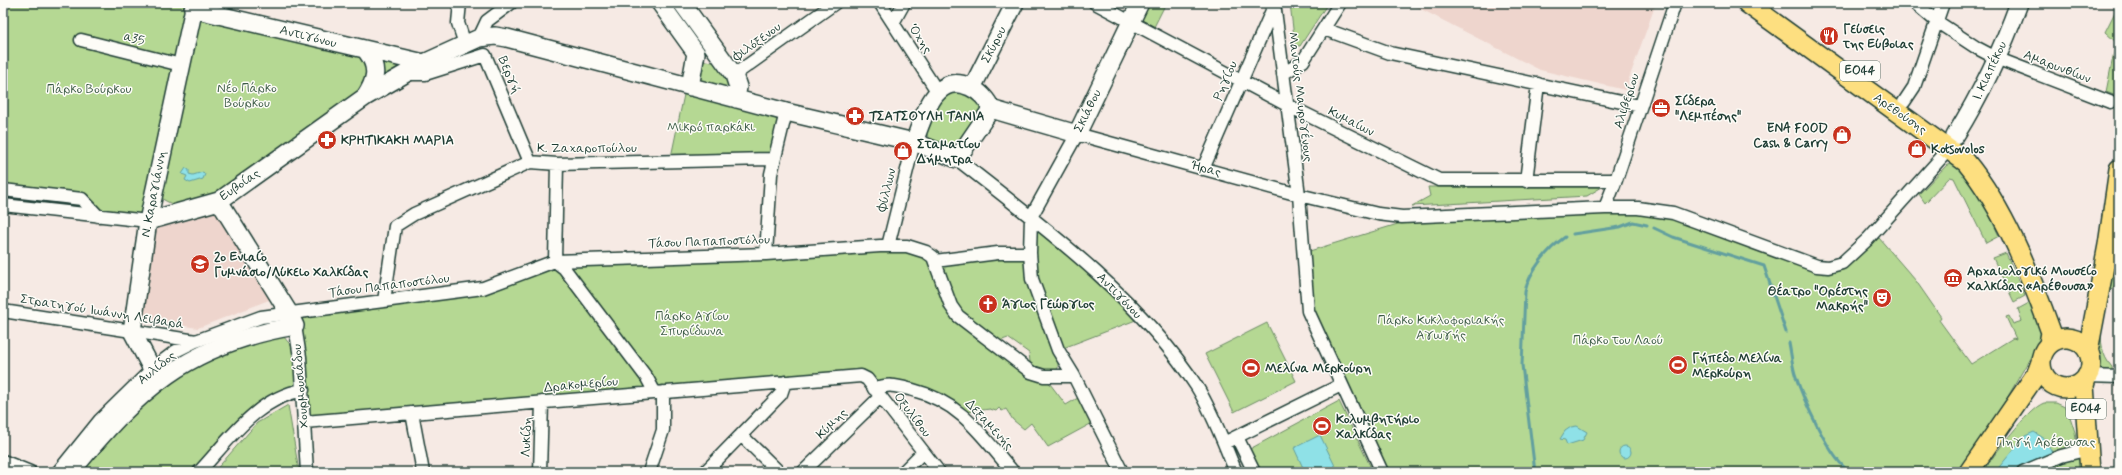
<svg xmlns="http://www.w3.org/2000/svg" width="2122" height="475" font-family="Mynerve,sans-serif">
<rect width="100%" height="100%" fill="#f6eae4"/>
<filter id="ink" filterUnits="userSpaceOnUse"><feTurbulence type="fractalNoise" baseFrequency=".025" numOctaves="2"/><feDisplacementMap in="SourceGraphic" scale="8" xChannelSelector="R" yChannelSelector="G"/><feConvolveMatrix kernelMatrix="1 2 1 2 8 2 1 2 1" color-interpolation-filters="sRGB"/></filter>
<g filter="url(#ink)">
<path fill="#eed5cd" d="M1409,3H1656L1625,90L1540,70Z
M213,209L274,298L198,328L144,320L152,230L189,220Z"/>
<path fill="#b5d893" stroke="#6a8a64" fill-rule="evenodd" d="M3,3H198L413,60L219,201L176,206L164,200L160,194L148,221L3,204Z
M1147,3H1166L1154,27L1139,20Z
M1290,3H1328L1300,46H1295Z
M2119,4V97L2106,92L2116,42L2105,32Z
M696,59L727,65L737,99L786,112L773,159L670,162L686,85Z
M946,89L981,97L982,115C967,132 944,167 925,131Z
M1952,164C1970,171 1991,218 1999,236L1986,243L1954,178L1950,177L1925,203L1919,194L1947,165Z
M1428,187H1602L1587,196L1412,206L1430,196Z
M1673,213L1817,266L1842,263L1879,238L1916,281L1941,317L1939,320L1971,364L2013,338L2016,339L2006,317L2009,316L2013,324L2022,321L2018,309L2029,303L2042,329L2041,339L2006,400L1958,472H1381L1317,335L1303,253L1424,216Z
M1031,217L1141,318L1058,350V368L1053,374L1044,376L1066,405L1083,395L1096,421L1048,447L1031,423L1024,429L1013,420L1006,409L1002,411L999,408L996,411L990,409L960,413L867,379L304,422L303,390L273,400L199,472H71L160,379L277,329L300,356L289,313L483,288L555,261L880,246L933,257L1029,253ZM1008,338L1029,353L1031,371L994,343Z
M2006,253L2025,296L2014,302L1993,258Z
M2119,264V282L2105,296L2109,269Z
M1267,323L1296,381L1234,412L1205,354Z
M2101,326C2101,342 2101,355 2112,367V371L2094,367V339Z
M1339,401L1373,472H1257L1248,450Z
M2044,403H2056L2067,408L2075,432L2081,472H2065L2064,470L2058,472H1982C1994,456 2027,409 2044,403Z
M288,405L299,472H214L257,423Z"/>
<path fill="#8fe1e7" stroke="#629f9f" d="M186,168L189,170V174L193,175L203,172L205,174L203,179L190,183L185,180L187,176L182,174Z
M1577,426L1587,432L1583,440L1567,445L1565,440L1560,439L1565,431L1571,427Z
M2034,432L2045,439L2053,454L2024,472H1995L2025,436Z
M1320,435L1338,472H1305L1294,448Z
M1619 452a6 6 0 1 1 12 0a6 6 0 1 1-12 0Z"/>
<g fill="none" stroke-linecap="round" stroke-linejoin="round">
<path stroke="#629f9f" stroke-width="3" d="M1654,228L1673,237L1764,266L1786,332
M1573,234L1620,227L1633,222L1647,225
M1789,343C1791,353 1792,364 1795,374C1802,396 1831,463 1851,472
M1535,472L1522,365L1525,292C1529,271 1548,249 1565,237"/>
<g stroke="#1f3d34" stroke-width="15">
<path id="street" d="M460,3L458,23L465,44
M880,3L937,91
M1095,3L1287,105L1439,180H1616
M1274,3L1299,195L1308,311L1382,472
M1915,3L1936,21L1977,48L1996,58L2110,102
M893,23L904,3
M1324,29L1390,53L1640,106
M479,38L487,21L511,3
M81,40L181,65
M407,74H425L485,55L530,162
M1283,74L1303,61L1340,3
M734,75L835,3
M1904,102L1914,87L1943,3
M957,159C1040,224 1139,297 1197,387C1213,413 1224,444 1236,472
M557,164L555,261L564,268L647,378L655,393
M1203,169L1274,6
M1526,181L1538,84
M3,190L82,199L98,216
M3,205L148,221
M1605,208L1616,180L1675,3
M888,246L914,142
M766,254L771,174L786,112
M935,261L998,253H1030
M384,301L395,226L414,214L530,162L557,164L773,159
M3,311L196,341
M295,326L300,357L307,472
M2087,376L2119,377
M874,389C889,383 897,386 913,390C961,402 982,436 1013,472
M412,413L423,472
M304,422L861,376L867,379L939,472
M741,435L779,472
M1237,437L1254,472
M1224,443L1341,385
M3,461L30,472
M58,472L100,420L152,369L176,351L196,341L261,317L483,288L555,261L766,254L880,246H907L926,252L933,257L951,306L958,316L1031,372L1044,376H1074
M199,472C229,440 257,398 303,390
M540,472L542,402
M649,472L663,430V392
M705,472L781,394L785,382
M803,472L880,397
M903,472L923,452
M1122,472L1074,376L1058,350L1032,279L1030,253L1031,217L1077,134L1299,195L1378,214L1402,217L1605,208H1638L1673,213L1817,266L1828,267L1842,263L1868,239L1950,148
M2023,472L2061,456L2089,449"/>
</g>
<g stroke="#1f3d34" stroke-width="20">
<path id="secondary" d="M660,3L696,53L690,87
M682,3L734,75L738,87L736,99
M193,9L424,63
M972,88L1015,3
M365,97C376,80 379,68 367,52
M991,109L1077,134L1140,3
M1955,136C1981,94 2002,50 2019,3
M148,221L219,201L365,97L424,63L479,38L495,36L507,38L786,112L914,142L957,159L991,109C988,100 979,91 970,87C934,71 924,117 914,142
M2105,258L2119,260
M160,379L152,369L132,331L148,221L195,3
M71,472C138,390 187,344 295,326L289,313L219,201"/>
</g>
<g stroke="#1f3d34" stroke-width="22">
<path id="primary" d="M1747,3L1966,162C2004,208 2031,276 2051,332L2049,344
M2041 363a25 25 0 1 1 50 0a25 25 0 1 1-50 0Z
M2088,351L2108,245L2119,169
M2087,376L2084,385L2090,472
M1969,472L2037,373L2041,362"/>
</g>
<use href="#street" stroke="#fdfcf7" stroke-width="12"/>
<use href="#secondary" stroke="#fdfcf7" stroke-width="17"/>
<use href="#primary" stroke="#fddf80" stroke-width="19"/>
</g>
</g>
<defs>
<g id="restaurant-disc" transform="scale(1)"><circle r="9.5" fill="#c8321e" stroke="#fdfcf7"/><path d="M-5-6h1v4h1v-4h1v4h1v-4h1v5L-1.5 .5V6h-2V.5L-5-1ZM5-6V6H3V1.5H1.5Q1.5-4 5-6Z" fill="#fff"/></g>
<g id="office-disc" transform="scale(1)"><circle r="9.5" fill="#c8321e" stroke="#fdfcf7"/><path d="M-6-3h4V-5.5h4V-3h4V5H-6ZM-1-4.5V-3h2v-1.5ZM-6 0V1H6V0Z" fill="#fff"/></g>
<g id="pharmacy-disc" transform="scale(1)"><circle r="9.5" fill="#c8321e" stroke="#fdfcf7"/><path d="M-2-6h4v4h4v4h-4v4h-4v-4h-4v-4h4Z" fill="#fff"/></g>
<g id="shop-disc" transform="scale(1)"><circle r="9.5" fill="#c8321e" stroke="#fdfcf7"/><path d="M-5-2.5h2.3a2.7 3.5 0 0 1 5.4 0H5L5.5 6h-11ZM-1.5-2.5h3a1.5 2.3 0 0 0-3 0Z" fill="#fff"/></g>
<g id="school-disc" transform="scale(1)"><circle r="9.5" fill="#c8321e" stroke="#fdfcf7"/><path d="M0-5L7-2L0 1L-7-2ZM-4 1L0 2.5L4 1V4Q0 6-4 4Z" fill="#fff"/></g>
<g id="museum-disc" transform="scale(1)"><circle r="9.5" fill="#c8321e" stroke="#fdfcf7"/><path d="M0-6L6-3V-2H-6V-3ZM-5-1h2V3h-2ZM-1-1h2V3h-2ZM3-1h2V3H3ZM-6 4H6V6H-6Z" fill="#fff"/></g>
<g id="theatre-disc" transform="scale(1)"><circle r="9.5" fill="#c8321e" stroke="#fdfcf7"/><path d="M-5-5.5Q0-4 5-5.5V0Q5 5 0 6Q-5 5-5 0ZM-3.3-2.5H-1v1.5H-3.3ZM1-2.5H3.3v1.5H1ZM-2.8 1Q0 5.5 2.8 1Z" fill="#fff"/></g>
<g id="church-disc" transform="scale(1)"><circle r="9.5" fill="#c8321e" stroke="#fdfcf7"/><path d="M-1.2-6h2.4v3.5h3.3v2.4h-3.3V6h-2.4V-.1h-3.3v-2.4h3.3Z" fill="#fff"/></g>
<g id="stadium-disc" transform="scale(1)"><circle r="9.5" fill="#c8321e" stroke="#fdfcf7"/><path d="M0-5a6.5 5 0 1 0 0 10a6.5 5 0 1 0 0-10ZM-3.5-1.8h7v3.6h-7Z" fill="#fff"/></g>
</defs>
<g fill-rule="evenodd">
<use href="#restaurant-disc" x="1829" y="36"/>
<use href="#office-disc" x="1661" y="108"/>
<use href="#pharmacy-disc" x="855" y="116"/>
<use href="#shop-disc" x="1842" y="135"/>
<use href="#pharmacy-disc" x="327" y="140"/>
<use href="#shop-disc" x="1917" y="149"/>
<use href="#shop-disc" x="903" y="151"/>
<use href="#school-disc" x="200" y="264"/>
<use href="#museum-disc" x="1953" y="278"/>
<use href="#theatre-disc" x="1882" y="298"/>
<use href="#church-disc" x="988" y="304"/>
<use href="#stadium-disc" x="1678" y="365"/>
<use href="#stadium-disc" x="1251" y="368"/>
<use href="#stadium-disc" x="1322" y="426"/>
</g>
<g text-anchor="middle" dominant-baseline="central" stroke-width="3" stroke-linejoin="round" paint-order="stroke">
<g fill="#fdfcf7" stroke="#62766e" stroke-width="1">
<rect x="1840" y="61" width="40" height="20" rx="3"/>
<rect x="2066" y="399" width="40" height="20" rx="3"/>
</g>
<g font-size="12" font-weight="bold" fill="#1f3d34">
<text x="1860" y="71">ΕΟ44</text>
<text x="2086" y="409">ΕΟ44</text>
</g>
<g font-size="13" font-weight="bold" fill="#1f3d34" stroke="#fdfcf7" text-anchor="start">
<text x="1843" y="29">Γεύσεις<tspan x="1843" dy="15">της Εύβοιας</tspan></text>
<text x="1675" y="101">Σίδερα<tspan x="1675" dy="15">"Λεμπέσης"</tspan></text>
<text x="869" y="116">ΤΣΑΤΣΟΥΛΗ ΤΑΝΙΑ</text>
<text x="1828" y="128" text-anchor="end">ENA FOOD<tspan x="1828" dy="15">Cash &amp; Carry</tspan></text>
<text x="341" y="140">ΚΡΗΤΙΚΑΚΗ ΜΑΡΙΑ</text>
<text x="917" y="144">Σταματίου<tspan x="917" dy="15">Δήμητρα</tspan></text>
<text x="1931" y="149">Kotsovolos</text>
<text x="214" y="257">2ο Ενιαίο<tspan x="214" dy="15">Γυμνάσιο/Λύκειο Χαλκίδας</tspan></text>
<text x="1967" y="271">Αρχαιολογικό Μουσείο<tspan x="1967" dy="15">Χαλκίδας «Αρέθουσα»</tspan></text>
<text x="1868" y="291" text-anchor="end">Θέατρο "Ορέστης<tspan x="1868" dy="15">Μακρής"</tspan></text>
<text x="1002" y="304">Άγιος Γεώργιος</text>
<text x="1692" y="358">Γήπεδο Μελίνα<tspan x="1692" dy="15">Μερκούρη</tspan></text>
<text x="1265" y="368">Μελίνα Μερκούρη</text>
<text x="1336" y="419">Κολυμβητήριο<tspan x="1336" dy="15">Χαλκίδας</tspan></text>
</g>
<g font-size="13" fill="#1f3d34" stroke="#fdfcf7">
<text transform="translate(308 37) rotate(14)">Αντιγόνου</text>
<text transform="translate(134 39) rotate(14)">α35</text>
<text transform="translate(920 39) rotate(57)">Όχης</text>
<text transform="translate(757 42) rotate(-36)">Φιλόξενου</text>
<text transform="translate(994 45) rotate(-63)">Σκύρου</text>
<text transform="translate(2057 67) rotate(21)">Αμαρυνθίων</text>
<text transform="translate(1990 71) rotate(-65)">Ι. Κιαπέκου</text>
<text transform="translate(509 75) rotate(67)">Βεργή</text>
<text transform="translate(1226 81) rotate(-67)">Ρηγίου</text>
<text transform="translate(1300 97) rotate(83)">Μαντούς Μαυρογένους</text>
<text transform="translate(1627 101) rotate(-72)">Αλιβερίου</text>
<text transform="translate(1088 111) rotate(-64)">Σκιάθου</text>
<text transform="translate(1900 114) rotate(35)">Αρεθούσης</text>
<text transform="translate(1351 122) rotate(27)">Κυμαίων</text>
<text x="587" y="148">Κ. Ζαχαροπούλου</text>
<text transform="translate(1206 169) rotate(16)">Ήρας</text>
<text transform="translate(240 185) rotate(-34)">Ευβοίας</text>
<text transform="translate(887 190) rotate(-76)">Φύλλων</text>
<text transform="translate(154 194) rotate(-79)">Ν. Καραγιάννη</text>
<text transform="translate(709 242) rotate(-2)">Τάσου Παπαποστόλου</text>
<text transform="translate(389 286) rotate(-7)">Τάσου Παπαποστόλου</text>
<text transform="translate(1119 296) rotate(46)">Αντιγόνου</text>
<text transform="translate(102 312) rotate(9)">Στρατηγού Ιωάννη Λειβαρά</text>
<text transform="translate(157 368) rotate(-39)">Αυλίδος</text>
<text transform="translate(581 385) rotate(-5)">Δρακομερίου</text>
<text transform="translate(301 386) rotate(-95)">Χουρμουσιάδου</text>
<text transform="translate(912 415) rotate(53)">Οξυλίθου</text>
<text transform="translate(832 424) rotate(-44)">Κύμης</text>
<text transform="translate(989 425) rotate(47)">Δεξαμενής</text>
<text transform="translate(527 437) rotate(-88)">Λυκίδη</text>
</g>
<g font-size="13" fill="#3d5c47" stroke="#fdfcf7">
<text x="247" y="88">Νέο Πάρκο<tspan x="247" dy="15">Βούρκου</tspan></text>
<text x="89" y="89">Πάρκο Βούρκου</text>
<text x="711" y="127">Μικρό παρκάκι</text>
<text x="692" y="316">Πάρκο Αγίου<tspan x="692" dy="15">Σπυρίδωνα</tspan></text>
<text x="1441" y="320">Πάρκο Κυκλοφοριακής<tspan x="1441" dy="15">Αγωγής</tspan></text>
<text x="1618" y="340">Πάρκο του Λαού</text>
<text x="2046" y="442">Πηγή Αρέθουσας</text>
</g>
</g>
<rect width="2122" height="475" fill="none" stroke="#fdfcf7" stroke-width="16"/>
<rect x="8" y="8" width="2106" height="459" fill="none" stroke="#1f3d34" stroke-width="1.5" filter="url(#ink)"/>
</svg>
